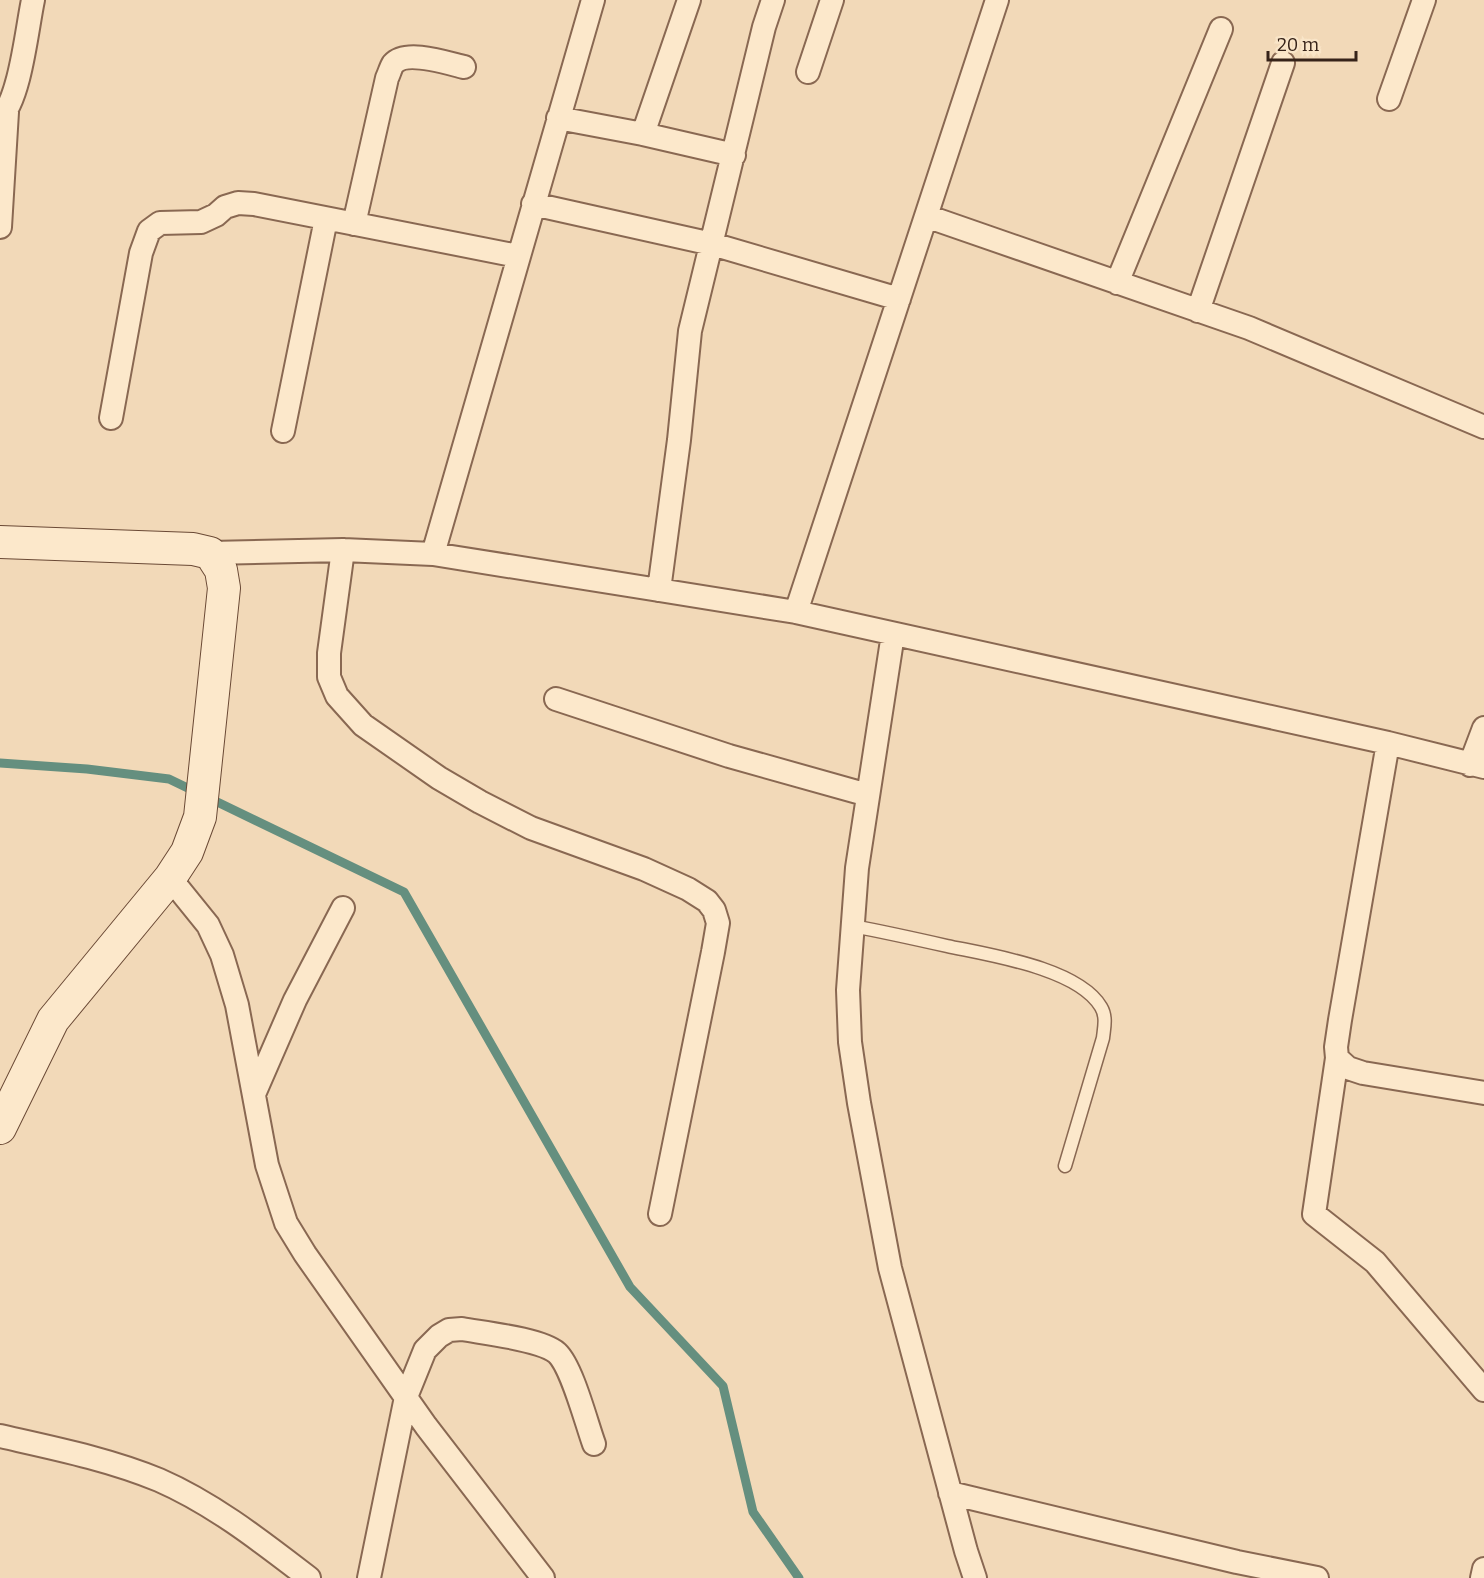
<svg xmlns="http://www.w3.org/2000/svg" width="1484" height="1578" font-family="Bitter,serif">
<rect width="100%" height="100%" fill="#f2d9b8"/>
<g fill="none" stroke-linecap="round" stroke-linejoin="round">
<path stroke="#658f7f" stroke-width="9" d="M0,763L87,769L169,779L196,792
M209,798L404,892L630,1287L723,1386L753,1512L799,1578"/>
<g stroke="#896852" stroke-width="15">
<path id="lane" d="M853,926C884,932 916,939 947,946C989,955 1078,968 1101,1007C1107,1017 1104,1028 1103,1038L1065,1166"/>
</g>
<g stroke="#896852" stroke-width="26">
<path id="street" d="M808,72L832,0
M1389,99L1424,0
M0,118C20,100 27,28 33,0
M558,118L643,134L734,155
M643,134L689,0
M533,204L712,244L899,299
M926,216L1249,328L1484,427
M354,224L387,78C389,74 391,67 393,64C406,49 447,63 464,67
M0,227L7,112
M1117,283L1221,29
M1198,311L1283,63
M111,418L141,253L149,231L160,223L201,222L216,215L225,207L238,203L254,204L518,256
M283,431L326,219
M343,550L329,653V677L337,696L363,725L439,778L480,802L531,828L644,869L688,889L707,901L714,910L718,923L713,952L660,1214
M210,553L343,550L433,554L659,590L796,612L1388,743L1484,767
M433,554L593,0
M659,590L679,440L690,331L764,27L773,0
M796,612L997,0
M893,634L857,868L848,990L850,1042L859,1103L890,1268L966,1551L975,1578
M556,699L729,756L868,795
M1388,743L1340,1020L1336,1047L1337,1058L1348,1068L1363,1073L1484,1093
M1470,765L1484,728
M170,878L208,925L222,955L237,1005L267,1165L286,1223L305,1254L426,1426L543,1578
M1337,1058L1314,1214L1375,1262L1484,1390
M254,1094L295,1000L343,908
M0,1436C53,1448 108,1459 159,1480C214,1504 262,1542 309,1578
M950,1493L1237,1562L1317,1578
M369,1578L406,1397L425,1350L439,1336L449,1330L462,1329C484,1333 541,1339 557,1353C572,1367 586,1422 594,1444
M1482,1578L1484,1569"/>
</g>
<g stroke="#6a4935" stroke-width="34">
<path id="secondary" d="M0,542L193,549L210,553L221,570L224,588L200,817L187,852L170,878L53,1020L0,1128"/>
</g>
<use href="#lane" stroke="#fce8cb" stroke-width="12"/>
<use href="#street" stroke="#fce8cb" stroke-width="22"/>
<use href="#secondary" stroke="#fce8cb" stroke-width="32"/>
</g>
<path d="M1268 51v9h88v-9" fill="none" stroke="#362319" stroke-width="3"/>
<text x="1277" y="51" font-size="18" fill="#362319" stroke="#f9e5c8" stroke-width="4.5" paint-order="stroke">20 m</text>
</svg>
